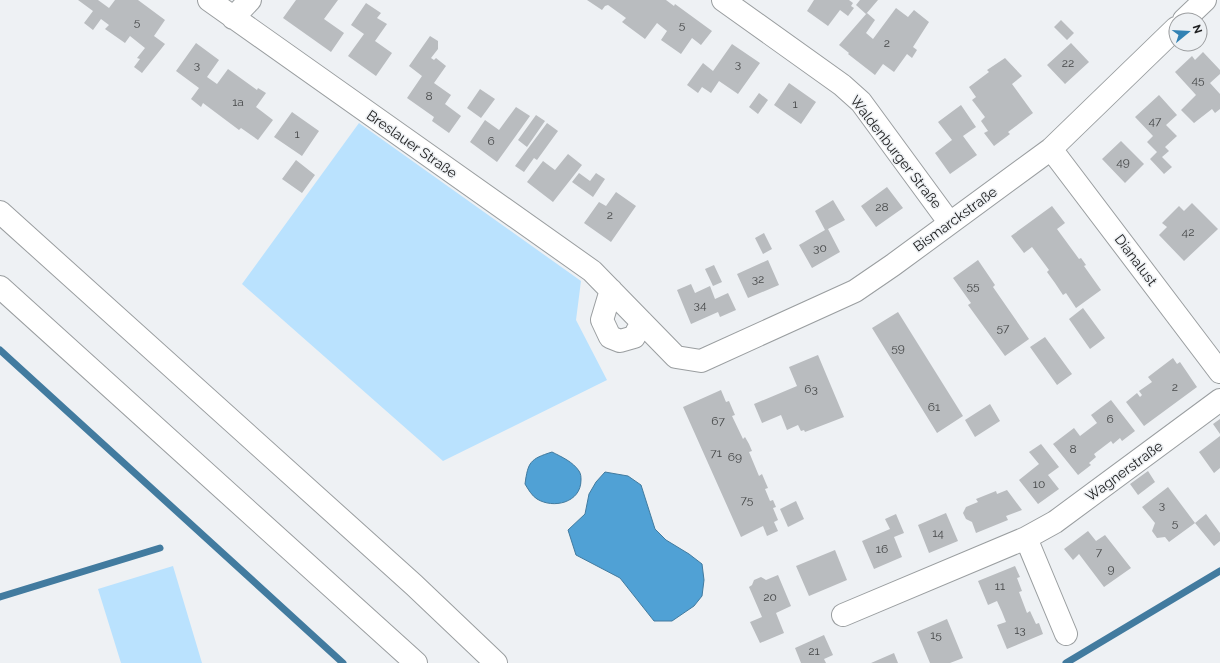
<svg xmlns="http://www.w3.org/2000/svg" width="1220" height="663" font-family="Raleway,sans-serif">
<rect width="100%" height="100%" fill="#eef1f4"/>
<path fill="#bae2fe" d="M359,123L581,281L576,320L607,380L443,461L242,284Z
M173,566L202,663H121L98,589Z"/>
<path fill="#50a1d5" stroke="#427b9f" d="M552,452C562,457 573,462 579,471C581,474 581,477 581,480C581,503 553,509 537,499C532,496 528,489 525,484C528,462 530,459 552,452Z
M605,472L628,476L641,485L655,529L666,540L689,554L702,564L704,580L702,596L694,606L672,621H654L620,578L576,555L568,530L585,514L589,494L596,482Z"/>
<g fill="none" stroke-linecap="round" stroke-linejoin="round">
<path stroke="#427b9f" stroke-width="7" d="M0,350L343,663
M0,597L160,548
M1066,663L1220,571"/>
</g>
<path fill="#b9bcbf" d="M78,0H98L109,8L115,0H138L165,20L154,36L165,44L142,73L134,67L140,59L137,58L145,48L130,36L125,43L105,29L109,25L101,19L93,30L84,23L93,11Z
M296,0H338L324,19L344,33L331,52L283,18Z
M587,0H666L674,6L675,4L712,31L701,45L692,38L681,54L661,40L667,31L657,23L645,39L622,22L626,18L608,5L605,6L602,10Z
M814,0H849L853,3L851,6L854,8L848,16L840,10L828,26L807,11Z
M860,0H878L866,14L856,5Z
M366,3L381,13L377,18L387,24L375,41L392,53L376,76L348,56L364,34L351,25Z
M896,8L908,17L914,10L929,22L913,47L917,50L912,58L907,54L894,72L883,64L875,75L848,54L849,53L839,45L867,13L875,20L866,33L873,39Z
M1061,20L1074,33L1067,40L1054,27Z
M430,36L438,41V49L431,58L434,60L436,58L446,66L434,83L451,95L445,104L461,116L449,133L432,121L434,117L407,98L422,76L409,66Z
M196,43L219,60L207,77L217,84L228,69L257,90L258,88L266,93L256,107L273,120L258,140L241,128L239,130L203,103L201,107L191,99L199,88L176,71Z
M1071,43L1089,62L1065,84L1047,65Z
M732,44L760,63L738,94L719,81L711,93L702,87L698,93L687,85L703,63L713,71Z
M1203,52L1220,70V74L1210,83L1220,94V109L1215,113L1212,109L1194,123L1181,110L1196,95L1175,72L1192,56L1195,60Z
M1005,58L1022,76L1012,84L1033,113L1008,132L1010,134L994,146L984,133L988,131L981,121L985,117L972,100L976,97L969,87L989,72L987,70Z
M789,83L816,102L801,124L774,105Z
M480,89L495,99L481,118L467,108Z
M759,93L768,100L758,114L749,107Z
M1159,95L1177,115L1166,125L1177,136L1165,147L1169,151L1162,157L1172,167L1164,174L1150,159L1157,152L1147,142L1153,136L1135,117Z
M961,105L976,127L963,136L977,155L950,174L935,153L952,140L938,122Z
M516,107L530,116L497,162L470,142L485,120L499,130Z
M292,112L319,131L302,156L274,137Z
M536,115L545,121L527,147L518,140Z
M547,123L558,131L537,160L534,158L524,172L515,166Z
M1121,141L1144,164L1125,183L1102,159Z
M568,154L582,165L553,202L527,182L543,161L555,170Z
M296,160L315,175L302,193L282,179Z
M579,173L590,181L596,173L605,179L593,197L572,182Z
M887,187L903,208L876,227L861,206Z
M616,192L636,206L611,242L584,223L599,202L606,206Z
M833,200L845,220L828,229L840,252L812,268L799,245L825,230L815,211Z
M1192,203L1218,229L1184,261L1159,235L1167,227L1162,223L1179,206L1184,211Z
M1052,206L1065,223L1057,229L1079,259L1081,258L1086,265L1084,266L1101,290L1076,308L1066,293L1063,295L1055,283L1047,272L1049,270L1032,247L1024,253L1011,236Z
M764,233L772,249L763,254L755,238Z
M768,260L779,285L748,298L737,274Z
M978,260L995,285L993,287L1029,339L1005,356L968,305L971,303L953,278Z
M714,265L722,282L713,286L705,269Z
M691,284L695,293L710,286L715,299L728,293L736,310L720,317L718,312L691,324L677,290Z
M1083,308L1105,338L1090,349L1069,319Z
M898,312L963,416L937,433L872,328Z
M1045,337L1072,374L1057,385L1030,347Z
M818,355L844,417L805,432L804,430L801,431L798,425L787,430L781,415L762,423L754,404L797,386L789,367Z
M1173,358L1177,364L1180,362L1197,387L1144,426L1126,402L1137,393L1140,397L1142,395L1139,391L1152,382L1148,377Z
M721,390L726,402L729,401L735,415L732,416L743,439L745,437L749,444L752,451L749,452L759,476L762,474L768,488L765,489L770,501L773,500L776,507L773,508L778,520L774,522L778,531L767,536L763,526L741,537L683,407Z
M1111,400L1135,431L1122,441L1120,438L1113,444L1111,441L1094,454L1096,457L1089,463L1091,465L1078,475L1053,444L1074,428L1080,436L1097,423L1091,415Z
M990,404L1000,421L975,437L965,420Z
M1220,419V434L1213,424Z
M1220,436V468L1214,473L1199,452Z
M1041,444L1059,467L1048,475L1059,489L1038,504L1019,480L1039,464L1029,452Z
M1148,471L1155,482L1138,495L1130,484Z
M1168,487L1195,523L1169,542L1165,537L1157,538L1152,531L1155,523L1142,507Z
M1007,490L1022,510L1006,516L1008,520L976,533L972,522L966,519L963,513L966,507L978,502L976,499L996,491L997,494Z
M796,501L804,519L788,527L780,509Z
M946,513L958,541L929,553L918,525Z
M896,514L904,533L894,537L902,557L874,569L862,541L890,529L885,519Z
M1206,514L1220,533V541L1214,546L1195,523Z
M1088,531L1096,541L1105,535L1131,568L1104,587L1079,554L1073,560L1064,549Z
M835,550L847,580L809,596L796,566Z
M1015,566L1020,577L1017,578L1022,591L1019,592L1027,613L1030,611L1036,624L1039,623L1043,634L1007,649L997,625L1006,622L1002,612L997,601L988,605L978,581Z
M778,575L791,606L776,613L784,633L760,643L750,622L762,617L749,587L752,585L754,580L761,577L766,580Z
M947,619L963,658L950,663H930L917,632Z
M824,635L833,655L824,659L826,663H801L795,648Z
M894,653L898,663H871Z"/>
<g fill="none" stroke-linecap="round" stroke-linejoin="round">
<g stroke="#9a9ea0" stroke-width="24">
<path id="minor" d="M209,0L592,271L676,357L701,361L855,291L893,265L1051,149L1176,28
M723,0L842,85L861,102L949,222
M233,18L250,0
M1184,20L1205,0
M1051,149L1220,372
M611,290L602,320L610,337L620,341L634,337L642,322
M1026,538L1066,634
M843,615L1026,538L1055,522L1220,400"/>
</g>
<g stroke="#9a9ea0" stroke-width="24">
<path id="highway" d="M0,212L414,585L496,663
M0,287L416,663"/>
</g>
<use href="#minor" stroke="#fff" stroke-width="22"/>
<use href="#highway" stroke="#fff" stroke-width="22"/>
</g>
<g text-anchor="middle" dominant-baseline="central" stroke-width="3" stroke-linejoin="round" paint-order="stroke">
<g font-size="12" fill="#464849">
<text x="137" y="22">5</text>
<text x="682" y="25">5</text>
<text x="887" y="43">2</text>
<text x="1068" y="63">22</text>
<text x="738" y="64">3</text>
<text x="197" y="65">3</text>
<text x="1198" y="80">45</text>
<text x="429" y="96">8</text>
<text x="238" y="102">1a</text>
<text x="795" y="104">1</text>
<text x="1155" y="121">47</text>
<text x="297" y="134">1</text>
<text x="491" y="141">6</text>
<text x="1123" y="162">49</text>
<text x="882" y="207">28</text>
<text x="610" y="215">2</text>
<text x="1188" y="232">42</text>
<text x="820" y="248">30</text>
<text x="758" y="279">32</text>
<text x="973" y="286">55</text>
<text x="700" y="305">34</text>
<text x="1003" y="328">57</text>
<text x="898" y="348">59</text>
<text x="1175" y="387">2</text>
<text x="811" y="389">63</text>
<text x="934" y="407">61</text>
<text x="1110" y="419">6</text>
<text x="718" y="421">67</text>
<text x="1073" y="449">8</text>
<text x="716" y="453">71</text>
<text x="735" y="457">69</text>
<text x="1039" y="484">10</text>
<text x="747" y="500">75</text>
<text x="1162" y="505">3</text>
<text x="1175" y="523">5</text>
<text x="938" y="533">14</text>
<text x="882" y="549">16</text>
<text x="1099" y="552">7</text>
<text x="1111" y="569">9</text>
<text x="1000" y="586">11</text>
<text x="770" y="597">20</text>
<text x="1020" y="630">13</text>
<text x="936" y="635">15</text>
<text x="814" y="651">21</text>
</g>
<g font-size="14" fill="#202122" stroke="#eef1f4">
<text transform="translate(412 144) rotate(35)">Breslauer Straße</text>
<text transform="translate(896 152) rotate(52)">Waldenburger Straße</text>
<text transform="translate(955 219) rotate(-36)">Bismarckstraße</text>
<text transform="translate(1136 260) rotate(53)">Dianalust</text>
<text transform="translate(1124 471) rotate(-36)">Wagnerstraße</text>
</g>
</g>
<g transform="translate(1188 32) rotate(72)"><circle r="19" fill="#eef1f4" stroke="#9c9ea0"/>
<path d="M0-3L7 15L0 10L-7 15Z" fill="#3282b4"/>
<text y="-6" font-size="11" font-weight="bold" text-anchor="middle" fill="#202122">N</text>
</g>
</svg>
